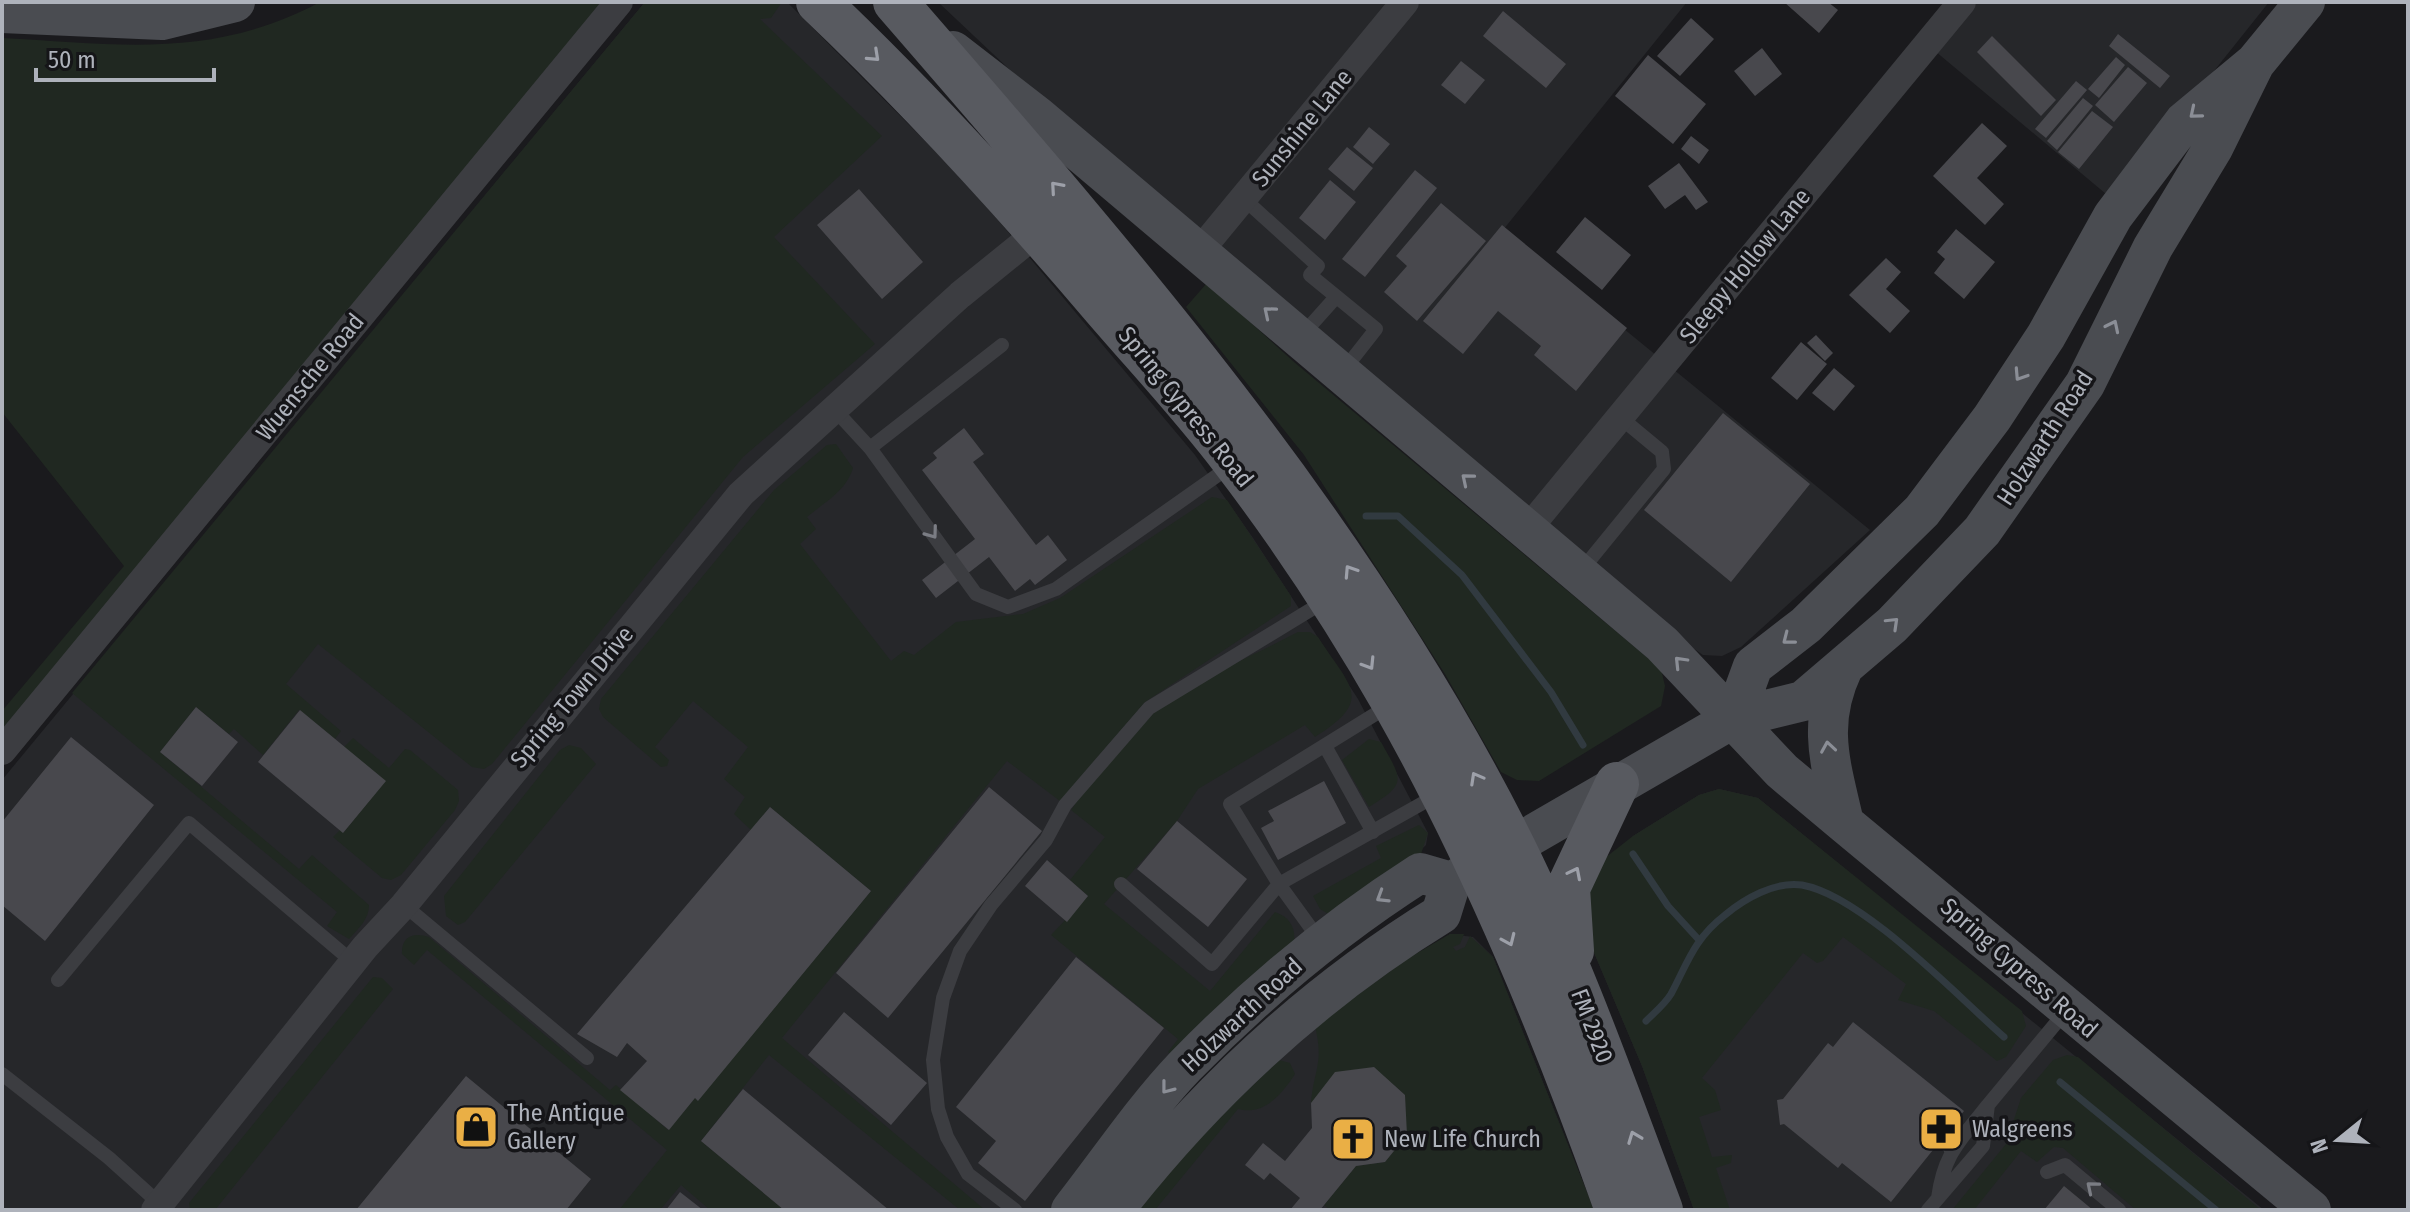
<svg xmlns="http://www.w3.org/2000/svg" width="2410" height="1212" font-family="'Fira Sans Condensed',sans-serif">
<rect width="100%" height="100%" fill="#1a1a1d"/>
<path fill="#26272a" d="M645,2H787L967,183L1195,455L1253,538L1358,699L1428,833L1426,845L1053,1210H2V780Z
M938,2H1687L1503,230L1870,530L1741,647L1722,656L1703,655L1644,614L1138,191Z
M1975,2H2269L2112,199L1935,51Z
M1719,789L1758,798L2264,1210H1694L1642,1066L1587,936L1633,836L1699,795Z
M1450,934L1473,937L1493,957L1594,1210H1135L1222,1109L1329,1015Z"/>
<path fill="#202821" d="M320,2H610L2,741V711L124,566L2,412V38C118,44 212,60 320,2Z
M645,2H782L771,18L760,19L882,136L774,237L875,344L743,457L492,764L484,769L472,767L318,644L286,684L341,731L335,739L299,710L263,755L234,729L229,734L196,707L160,752L299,869L312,855L369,905C369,919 359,928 349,939L327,926L337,912L72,693Z
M1207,283L1294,362L1661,669L1665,686L1661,706L1539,781L1517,780L1501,772L1445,674L1304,455L1186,307Z
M836,444L853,468C846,491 825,502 807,517L816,529L800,544L891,661L904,651L914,655L956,622L1023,614L1060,598L1212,497L1227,500L1291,596V606L1145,702L1060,801L1007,761L782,1038L985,1210H960L769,1055L701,1141L784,1210H710L681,1185L660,1210H619L667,1150L427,950L414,965L402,954C401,936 414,932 429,937L610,1090L616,1085L668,1130L695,1098L698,1100L871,891L770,807L751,830L734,814L745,797L724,779L748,747L693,701L655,747L669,760L667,766L661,767L603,717L599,709L601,699L774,490L827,445Z
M1298,632H1310L1318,637C1349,686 1376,699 1315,737L1305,725L1198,789L1177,821L1104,904L1210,991L1275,912C1293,918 1297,932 1293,949L1173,1055L1168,1052L1178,1039L1051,935L1088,896L1070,880L1105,837L1071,810C1092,780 1115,748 1142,723C1185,683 1247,659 1298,632Z
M353,738L389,768L405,749L410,750L458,790L459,801L455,810L401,875L391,880L382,878L333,837L340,830L344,832L385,781L344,747Z
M1369,739L1381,742C1402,780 1408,783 1369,807L1342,760Z
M569,745L581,748L596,764L465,922L458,925L446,916L444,896L560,750Z
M1719,789L1758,798L2022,1011L2026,1026L2006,1057L1997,1061L1934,1011L1898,1000L1906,984L1843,937L1823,961L1817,963L1803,953L1702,1078L1715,1090L1721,1110L1699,1117L1712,1157L1732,1155L1731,1163L1716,1168L1730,1210H1694L1642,1066L1587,936L1585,881L1596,865L1633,836L1699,795Z
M1419,825L1428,833L1420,857L1332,916L1320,909L1313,896L1381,858L1376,846Z
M1450,934H1464L1460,944L1453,947L1456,951L1465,947L1470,936L1493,957L1594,1210H1330L1324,1205L1356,1166L1385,1162L1406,1135L1405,1095L1374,1068L1311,1103C1314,1069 1324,1064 1315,1026L1407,959Z
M373,977L382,978L393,989L215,1210H190L189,1203Z
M2067,1055L2078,1057L2261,1210H2136L2063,1148L2054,1147L2037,1162L2021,1151L1974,1210H1952L2006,1144L2021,1098L2053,1060Z
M1279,1060L1290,1063L1295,1074C1282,1094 1264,1116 1238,1109L1155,1210H1135L1184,1151Z"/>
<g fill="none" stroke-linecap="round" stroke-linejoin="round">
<path stroke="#313a40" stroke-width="7" d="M1366,516H1398L1462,575L1551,692L1583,745
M1633,854L1668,906L1699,940
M1646,1021C1654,1013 1665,1004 1671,994C1688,962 1694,939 1725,915C1744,899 1775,881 1802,885C1863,896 1956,995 2004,1037
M2060,1082L2216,1210"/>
</g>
<path fill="#48484d" d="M1784,2H1828L1838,10L1819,33Z
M1503,11L1566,64L1546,88L1483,36Z
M1691,18L1714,39L1680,76L1657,56Z
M2118,34L2170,76L2160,88L2109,46Z
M1992,36L2056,100L2041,116L1977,52Z
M1762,48L1782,74L1755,96L1734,71Z
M1648,55L1706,104L1673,144L1615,96Z
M2116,57L2125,65L2099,98L2088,89Z
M1461,61L1485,80L1465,104L1441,85Z
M2128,67L2147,83L2114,122L2095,105Z
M2076,81L2087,90L2046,138L2035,129Z
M2083,98L2093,106L2057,150L2047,141Z
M2092,111L2113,127L2079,169L2058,152Z
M1982,123L2007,146L1977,178L2004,204L1985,225L1933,176Z
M1369,127L1390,144L1373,164L1353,147Z
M1691,136L1709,150L1699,164L1681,149Z
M1347,147L1373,168L1354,191L1328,169Z
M1679,163L1708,202L1696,210L1685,195L1665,209L1648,186Z
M1415,170L1437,188L1365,277L1342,259Z
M1330,180L1356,202L1325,240L1299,218Z
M859,189L923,262L882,299L817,225Z
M1441,203L1486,241L1417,321L1384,292L1407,266L1396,256Z
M1585,217L1631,255L1602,290L1556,252Z
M1502,225L1627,328L1576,391L1534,355L1541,346L1498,311L1463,354L1423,321Z
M1956,229L1995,262L1964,299L1934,273L1945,259L1937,252Z
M1886,258L1901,272L1886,289L1910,311L1890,333L1849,295Z
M1816,335L1833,353L1825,361L1807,343Z
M1801,342L1827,364L1797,400L1771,378Z
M1834,368L1855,386L1834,411L1812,393Z
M1723,413L1810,484L1731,582L1644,510Z
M964,428L984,454L973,462L1036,545L1048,535L1067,560L1035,585L1030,579L1015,591L989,557L936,598L922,580L975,539L922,470L937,458L933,453Z
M196,707L238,742L202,786L160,752Z
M300,710L386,781L343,833L258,762Z
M71,737L154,805L45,941L2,905V822Z
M1324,781L1346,823L1278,860L1261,828L1274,821L1268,811Z
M989,787L1042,831L888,1018L836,973Z
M770,807L871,891L698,1101L695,1098L669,1130L620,1090L647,1061L627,1043L617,1057L577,1034Z
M1177,821L1247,879L1208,927L1137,869Z
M1047,860L1088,896L1067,922L1025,886Z
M1076,957L1164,1028L1025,1201L978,1163L996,1141L956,1107Z
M844,1012L927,1083L891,1125L808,1055Z
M1853,1022L1964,1111L1956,1121L1967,1131L1948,1155L1937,1145L1891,1202L1842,1163L1838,1168L1784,1124L1780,1125L1777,1100L1783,1099L1828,1043L1833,1047Z
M1374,1067L1405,1095L1407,1135L1385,1162L1356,1166L1320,1210H1290L1300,1198L1270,1173L1264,1180L1245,1165L1263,1143L1285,1161L1312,1128L1311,1103L1335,1072Z
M466,1076L591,1179L566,1210H356Z
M743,1089L889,1210H784L701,1141Z
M2064,1186L2093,1210H2044Z
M680,1192L703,1210H666Z"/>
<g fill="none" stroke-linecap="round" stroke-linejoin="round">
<path stroke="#3c3d41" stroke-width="14" d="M1244,199L1318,266L1310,275L1376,329L1343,371
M1302,335L1336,297
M835,410L870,448L976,594L1008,607L1056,589L1232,465
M870,448L1002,345
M1580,572L1664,469L1662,452L1621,418
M1390,705L1230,804L1279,884L1437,795
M1325,746L1373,832
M1121,884L1212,964L1279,884L1321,942
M404,905L587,1058
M58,980L189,823L354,963
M2,1074L109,1158L160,1204
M2047,1172L2065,1165L2119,1210
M1938,1198C1944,1153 1960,1141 1987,1106
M1015,1210L968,1174L947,1137L938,1109L933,1060L943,998L960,951L991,905L1046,840L1065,805L1149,708L1325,601
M1928,1210L1983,1146L1988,1105L2066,1011"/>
<path stroke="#3c3d41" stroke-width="28" d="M1198,253L1405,2
M1527,530L1962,2
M2,751L619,2
M155,1210L365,947L404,905L741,494L960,295L1039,231"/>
<path stroke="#4a4c51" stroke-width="40" d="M2,13L162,20L235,2
M953,51L1037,116L1662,644L1782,771L1844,823L2311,1210
M1843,668C1816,725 1831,765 1844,823
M1734,718L1753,666L1806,625L1922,511L1992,418L2046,336L2113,216L2184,122L2255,63L2305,2
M1071,1210C1108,1163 1143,1110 1185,1066C1256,993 1334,928 1420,873L1451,882
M1114,1210C1206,1092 1314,992 1441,914L1451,882L1734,718L1803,701L1892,625L1982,531L2085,384L2153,247L2213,148L2255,63"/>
<path stroke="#585a60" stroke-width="44" d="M818,2C919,98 1014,202 1104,308C1147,358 1193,407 1233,460C1292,537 1347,621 1395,705C1485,864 1556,1038 1617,1210
M895,2C1124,266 1357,532 1514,848C1572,965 1615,1088 1661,1210
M1572,951L1568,888L1617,784"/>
</g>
<defs><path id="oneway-chevron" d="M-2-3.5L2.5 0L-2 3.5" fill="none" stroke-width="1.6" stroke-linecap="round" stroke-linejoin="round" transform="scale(2)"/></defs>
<g stroke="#9da0a9">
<use href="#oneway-chevron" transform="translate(874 56) rotate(43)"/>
<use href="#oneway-chevron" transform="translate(1056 187) rotate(-131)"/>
<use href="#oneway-chevron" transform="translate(1350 571) rotate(-123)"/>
<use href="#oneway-chevron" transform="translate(1369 664) rotate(58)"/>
<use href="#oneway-chevron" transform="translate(1476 778) rotate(-119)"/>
<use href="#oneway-chevron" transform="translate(1575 873) rotate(-63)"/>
<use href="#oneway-chevron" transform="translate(1509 940) rotate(66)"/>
<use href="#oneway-chevron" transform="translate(1634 1137) rotate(-111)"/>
</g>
<g stroke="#8b8e96">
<use href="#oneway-chevron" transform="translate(2195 113) rotate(140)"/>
<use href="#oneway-chevron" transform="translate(1269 312) rotate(-140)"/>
<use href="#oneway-chevron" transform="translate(2113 326) rotate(-64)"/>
<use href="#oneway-chevron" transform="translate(2020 375) rotate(123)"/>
<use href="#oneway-chevron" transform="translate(1467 479) rotate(-140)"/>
<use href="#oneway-chevron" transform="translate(1893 623) rotate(-44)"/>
<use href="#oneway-chevron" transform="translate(1788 639) rotate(142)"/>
<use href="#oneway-chevron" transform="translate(1680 662) rotate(-134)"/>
<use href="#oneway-chevron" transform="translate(1828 747) rotate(-99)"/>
<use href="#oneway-chevron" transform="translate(1382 897) rotate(148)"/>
<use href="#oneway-chevron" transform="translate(1167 1088) rotate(128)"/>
</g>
<g stroke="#7b7d84">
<use href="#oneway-chevron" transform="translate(932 533) rotate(54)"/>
<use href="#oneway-chevron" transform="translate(2092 1187) rotate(-140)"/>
</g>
<defs>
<g id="shop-square" transform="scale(2.3)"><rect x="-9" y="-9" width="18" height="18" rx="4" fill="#eaaf45" stroke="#151518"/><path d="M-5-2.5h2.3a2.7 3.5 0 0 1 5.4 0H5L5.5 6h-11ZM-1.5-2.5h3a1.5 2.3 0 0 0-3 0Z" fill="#111"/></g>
<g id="pharmacy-square" transform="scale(2.3)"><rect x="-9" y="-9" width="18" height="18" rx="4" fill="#eaaf45" stroke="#151518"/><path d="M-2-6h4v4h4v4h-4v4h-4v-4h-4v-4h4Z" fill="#111"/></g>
<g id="church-square" transform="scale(2.3)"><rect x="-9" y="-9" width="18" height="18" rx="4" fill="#eaaf45" stroke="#151518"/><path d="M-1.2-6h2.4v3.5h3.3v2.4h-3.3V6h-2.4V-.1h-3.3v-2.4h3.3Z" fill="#111"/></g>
</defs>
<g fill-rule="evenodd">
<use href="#shop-square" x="476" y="1127"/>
<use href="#pharmacy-square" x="1941" y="1129"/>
<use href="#church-square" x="1353" y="1139"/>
</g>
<g text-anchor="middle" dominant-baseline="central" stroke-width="7" stroke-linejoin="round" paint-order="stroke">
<g font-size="24" fill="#aeb2bb" stroke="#151518">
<text transform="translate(1302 128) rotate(-51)">Sunshine Lane</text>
<text transform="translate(1745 266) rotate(-51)">Sleepy Hollow Lane</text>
<text transform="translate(310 377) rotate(-51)">Wuensche Road</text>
<text transform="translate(1186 407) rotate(51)">Spring Cypress Road</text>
<text transform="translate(2045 438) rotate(-57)">Holzwarth Road</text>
<text transform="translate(572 697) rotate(-50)">Spring Town Drive</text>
<text transform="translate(2019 968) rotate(41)">Spring Cypress Road</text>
<text transform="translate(1242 1015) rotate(-43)">Holzwarth Road</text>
<text transform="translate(1592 1026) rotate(69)">FM 2920</text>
</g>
<g font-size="24" fill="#aeb2bb" stroke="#151518" text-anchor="start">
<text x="507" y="1113">The Antique<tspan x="507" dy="28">Gallery</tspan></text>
<text x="1972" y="1129">Walgreens</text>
<text x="1384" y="1139">New Life Church</text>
</g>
</g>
<rect width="2410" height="1212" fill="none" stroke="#aeb2bb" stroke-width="8"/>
<g transform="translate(2338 1140) rotate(252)" stroke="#151518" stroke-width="6" paint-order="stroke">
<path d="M0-6L14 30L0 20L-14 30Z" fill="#aeb2bb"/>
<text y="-12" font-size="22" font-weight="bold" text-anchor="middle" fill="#aeb2bb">N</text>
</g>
<path d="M36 68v12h178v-12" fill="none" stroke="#aeb2bb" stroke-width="4"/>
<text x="48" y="68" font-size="24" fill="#aeb2bb" stroke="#151518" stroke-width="6" paint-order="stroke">50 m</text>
</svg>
